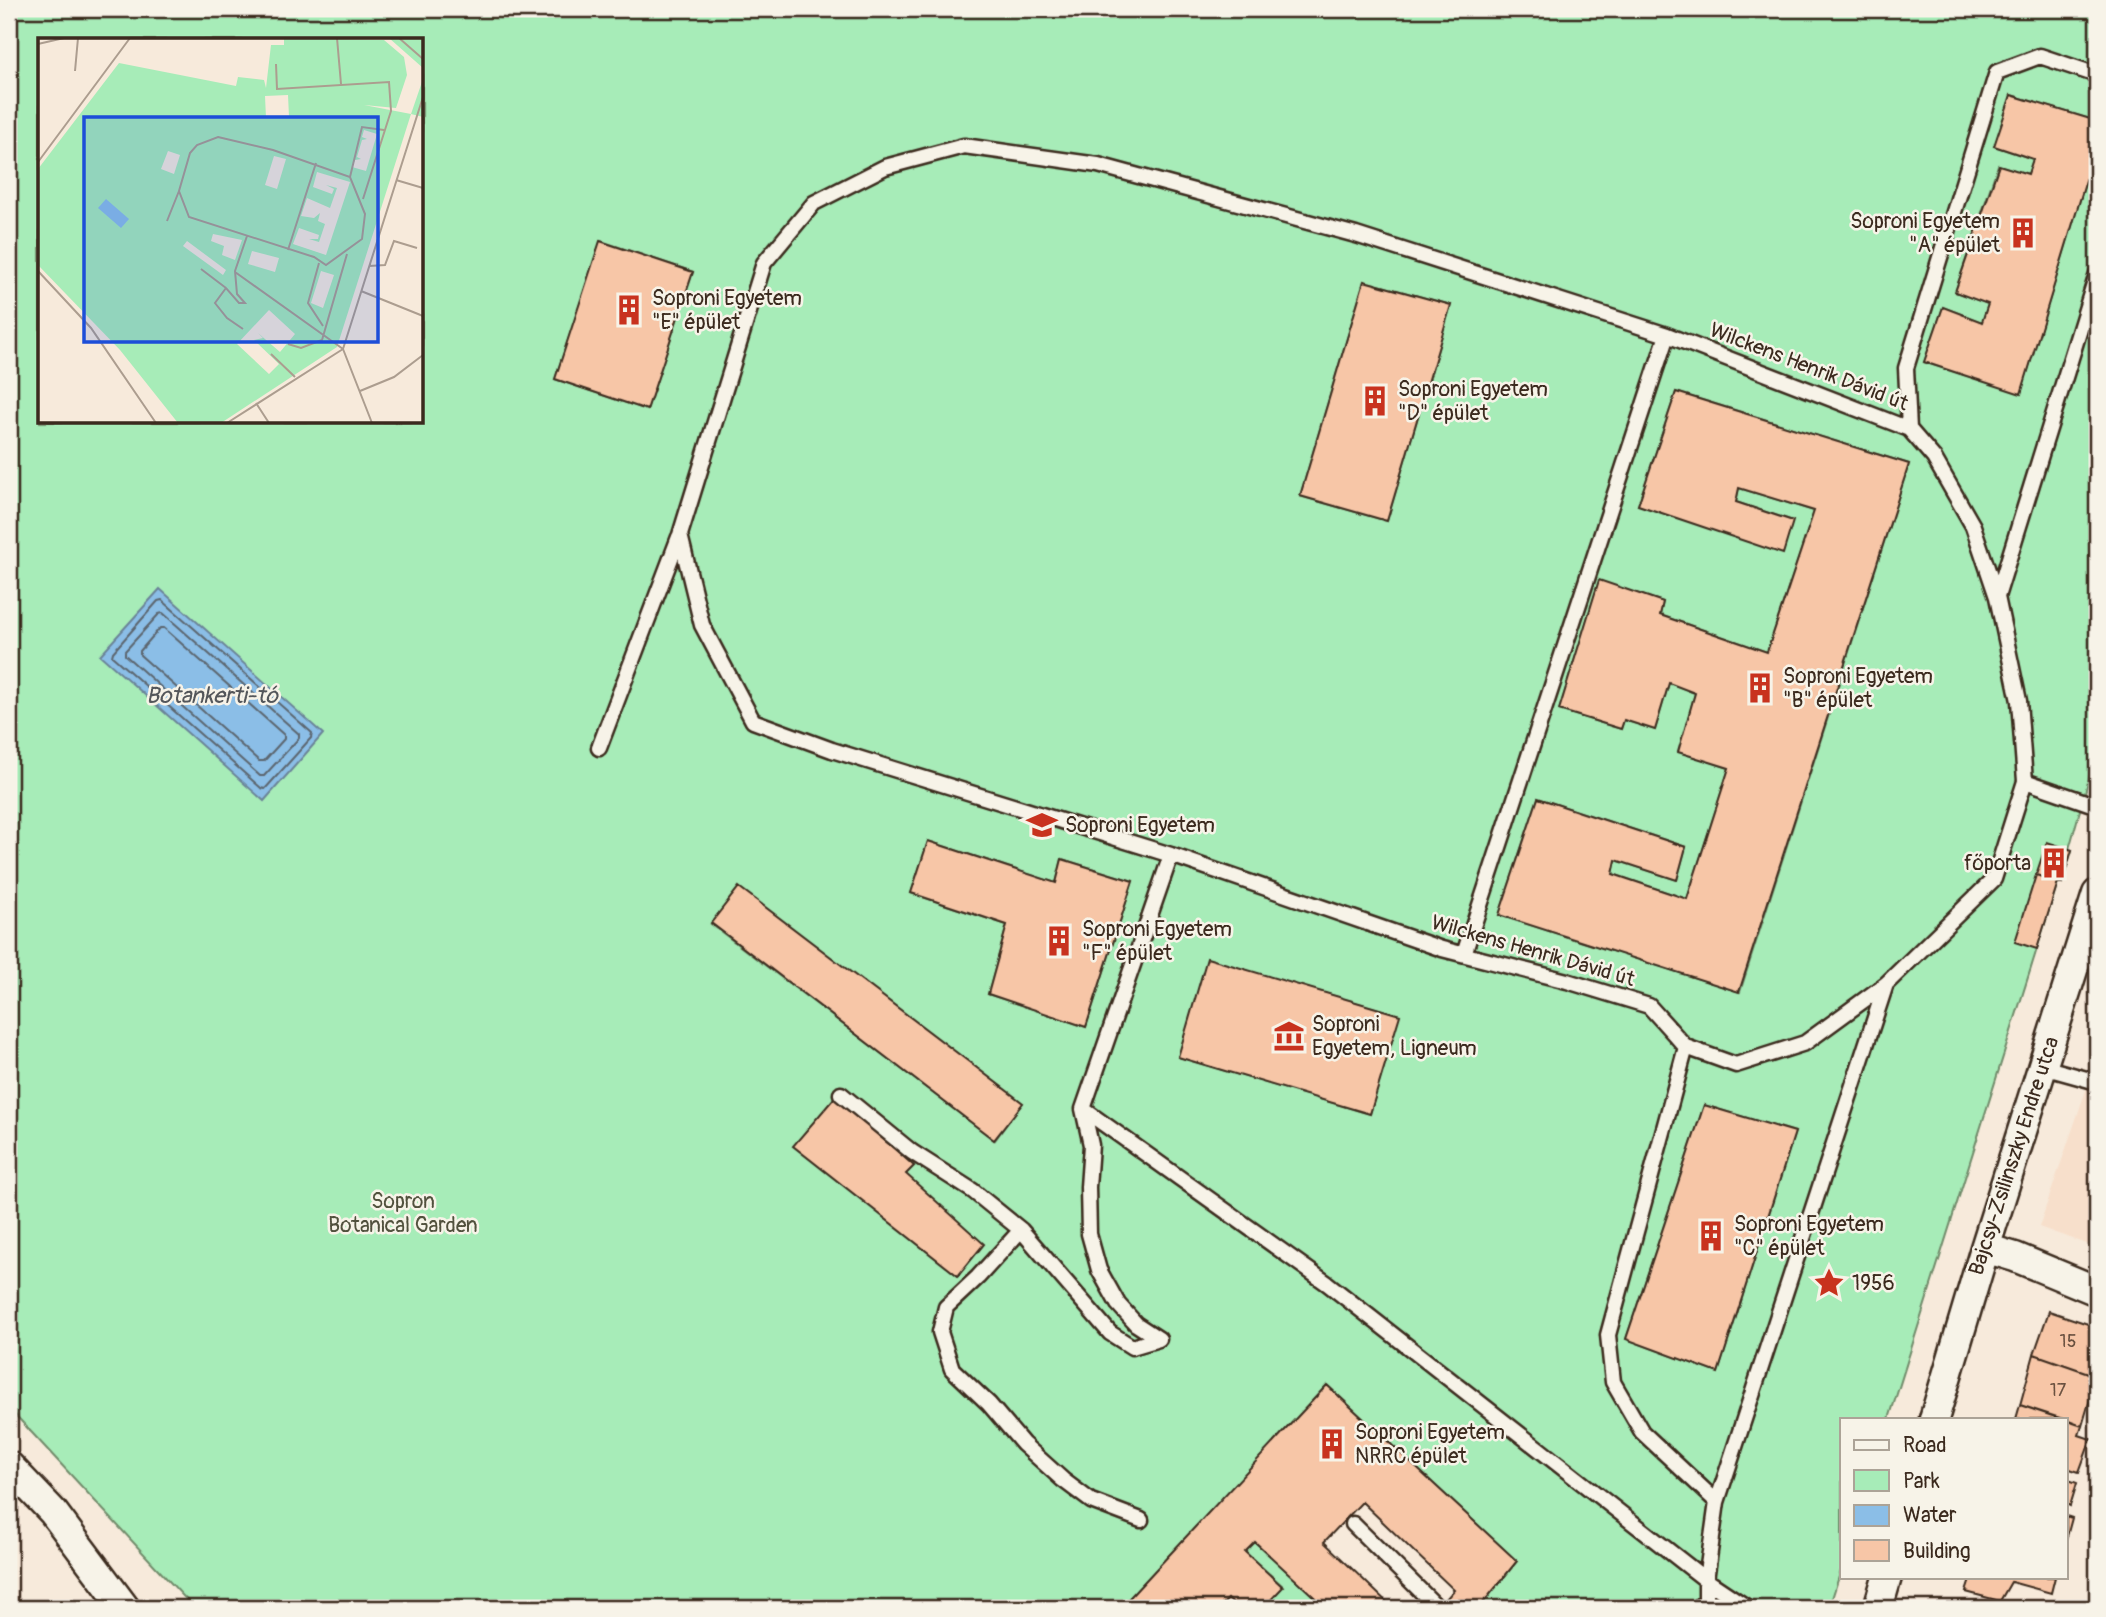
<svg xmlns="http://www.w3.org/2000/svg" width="2106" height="1617" font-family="Pangolin,sans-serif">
<rect width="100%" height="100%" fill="#f7eadb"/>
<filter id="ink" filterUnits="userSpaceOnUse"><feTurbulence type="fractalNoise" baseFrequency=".0143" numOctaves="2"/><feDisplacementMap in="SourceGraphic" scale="14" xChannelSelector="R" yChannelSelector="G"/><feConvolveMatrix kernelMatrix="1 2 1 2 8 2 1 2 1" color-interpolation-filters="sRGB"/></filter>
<g filter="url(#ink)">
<path fill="#f7dfcb" d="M2097,1058V1248L2039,1227Z"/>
<path fill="#a7ecb8" stroke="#718b6b" stroke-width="2" fill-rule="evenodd" d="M9,9H2097V121L2011,95L1995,146L2033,159L2028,174L1998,165L1955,292L1988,304L1982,322L1943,307L1924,362L2021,393L2097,144V750L2069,849L2072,850L2062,883L2058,882L1889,1419H1842V1567L1829,1608H1479L1517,1561L1327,1385L1120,1608H194L9,1408ZM40,40H422V422H40ZM601,241L693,272L647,410L555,379ZM1364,281L1451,305L1387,521L1300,496ZM1676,392L1909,464L1740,992L1499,915L1538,798L1686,847L1677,880L1616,860L1613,874L1687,899L1729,768L1679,751L1695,693L1669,683L1655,730L1624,720L1621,729L1559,710L1599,581L1663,602L1660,615L1767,652L1814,511L1739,488L1736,502L1793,521L1638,505ZM928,841L1056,883L1062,859L1133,881L1086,1027L988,994L1007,925L911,893ZM739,888L1022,1103L995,1140L711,924ZM1208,959L1399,1015L1370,1114L1179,1057ZM835,1097L914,1166L906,1174ZM1704,1105L1795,1132L1718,1373L1626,1339Z
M1255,1542L1326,1608H1263L1283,1586L1245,1552Z"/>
<path fill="#8bbee7" stroke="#6b8397" stroke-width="2" d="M160,589L323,734L264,801L100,655Z"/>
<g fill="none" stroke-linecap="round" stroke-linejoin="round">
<path stroke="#5b656e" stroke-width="2" d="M162,600L312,733L311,738L265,789L261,788L112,656L113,652L158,601Z
M163,613L299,734V738L264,776H260L125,655V651L159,614Z
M160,628H164L284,735V739L264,761H259L140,655V651Z"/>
</g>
<path fill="#f7c6a7" stroke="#3b2a1e" stroke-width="2" d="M2011,95L2097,121V144L2021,394L1924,362L1943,307L1982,322L1988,304L1955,292L1999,165L2028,174L2033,159L1994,146Z
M600,241L693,272L647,410L555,379Z
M1364,281L1451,305L1387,521L1300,496Z
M1676,392L1909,464L1739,992L1499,915L1538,798L1686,847L1677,880L1616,860L1613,874L1687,899L1729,768L1678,752L1695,693L1669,683L1655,730L1624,720L1621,729L1559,710L1599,580L1663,602L1660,615L1767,652L1814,511L1739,488L1736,502L1793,521L1783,554L1638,505Z
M928,841L1056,883L1062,859L1133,881L1086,1027L988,994L1007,925L911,893Z
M2047,842L2072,850L2062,883L2036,875Z
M2036,875L2058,882L2037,949L2015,942Z
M739,887L1023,1103L994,1140L711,923Z
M1207,958L1400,1015L1370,1114L1178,1057Z
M835,1097L914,1166L906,1174L984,1244L958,1276L793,1146Z
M1704,1105L1795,1132L1718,1373L1626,1339Z
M2049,1311L2097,1327V1376L2034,1354Z
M2034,1354L2097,1376L2082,1426L2020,1405Z
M1327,1385L1517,1561L1479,1608H1438L1454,1590L1362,1502L1324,1542L1393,1608H1326L1255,1542L1245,1552L1283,1587L1263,1608H1238L1228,1599L1223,1604L1228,1608H1120Z
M2020,1405L2063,1419H2016Z
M2066,1420L2082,1426L2079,1435L2091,1439L2079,1472L2067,1468L2066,1473Z
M2066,1479L2077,1483L2070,1506L2066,1504Z
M2066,1516L2072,1518L2066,1540Z
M1971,1577H2055L2051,1593L2011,1582L2000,1601L1966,1592Z"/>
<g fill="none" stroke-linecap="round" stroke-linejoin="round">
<g stroke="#3b2a1e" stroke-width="19">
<path id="service" d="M964,146L1098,165L1356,235L1667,335L1909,429L1934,458L1973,526L1997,597L2019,701L2025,781L1994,879L1886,984L1805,1043L1736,1065L1686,1047L1649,1006L1567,981L1442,949L1171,855L832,750L753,721L702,625L680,535L764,263L814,203L885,167Z
M1909,429L1906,368L1997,72L2040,56L2097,75
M1997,597L2097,274
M599,748L679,537
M2025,781L2097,806
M1464,954L1667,335
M1686,1047L1608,1335L1613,1382L1642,1432L1717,1502
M2043,1067L2097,1082
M841,1094L912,1152L973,1191L1021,1230
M1083,1109L1328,1284L1706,1580L1748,1608
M1141,1520L1091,1501L1063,1480L1023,1444L989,1404L952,1369L940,1332L946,1307L978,1277L1021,1230L1110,1333L1132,1347L1159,1339L1136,1324L1118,1304L1099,1270L1089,1234L1088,1187L1091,1145L1083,1109L1171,855
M1353,1524L1438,1608
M1698,1608L1706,1600V1580L1717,1502L1886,984"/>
</g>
<g stroke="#3b2a1e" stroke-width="33">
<path id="minor" d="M1985,1248L2015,1257L2097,1291
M1934,1419L1985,1248L2097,894
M9,1466L53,1512L125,1608
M1878,1608L1887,1577"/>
</g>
<use href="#service" stroke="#f7f3e8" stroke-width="14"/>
<use href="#minor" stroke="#f7f3e8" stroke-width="28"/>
</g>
</g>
<defs>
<g id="building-bare" transform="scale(2.415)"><path d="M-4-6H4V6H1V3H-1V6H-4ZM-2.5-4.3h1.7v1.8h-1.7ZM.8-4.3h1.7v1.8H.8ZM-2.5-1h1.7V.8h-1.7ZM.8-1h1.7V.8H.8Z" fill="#c8321e" stroke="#f7f3e8" stroke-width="2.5" paint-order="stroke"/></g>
<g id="university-bare" transform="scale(2.415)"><path d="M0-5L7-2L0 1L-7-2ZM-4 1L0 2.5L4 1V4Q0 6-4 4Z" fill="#c8321e" stroke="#f7f3e8" stroke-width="2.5" paint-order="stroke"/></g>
<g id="museum-bare" transform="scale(2.415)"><path d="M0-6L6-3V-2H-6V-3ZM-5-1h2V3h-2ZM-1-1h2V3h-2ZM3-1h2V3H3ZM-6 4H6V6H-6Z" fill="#c8321e" stroke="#f7f3e8" stroke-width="2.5" paint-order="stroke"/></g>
<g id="sight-bare" transform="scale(2.415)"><path d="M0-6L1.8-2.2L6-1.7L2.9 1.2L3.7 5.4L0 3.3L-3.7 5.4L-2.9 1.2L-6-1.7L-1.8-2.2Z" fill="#c8321e" stroke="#f7f3e8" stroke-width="2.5" paint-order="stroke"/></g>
</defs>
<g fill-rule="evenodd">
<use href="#building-bare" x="2023" y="233"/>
<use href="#building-bare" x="629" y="310"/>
<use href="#building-bare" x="1375" y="401"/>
<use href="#building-bare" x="1760" y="688"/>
<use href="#university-bare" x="1042" y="825"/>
<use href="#building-bare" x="2054" y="863"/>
<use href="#building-bare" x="1059" y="941"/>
<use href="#museum-bare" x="1289" y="1036"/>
<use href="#building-bare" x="1711" y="1236"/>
<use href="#sight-bare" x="1829" y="1283"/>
<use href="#building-bare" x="1332" y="1444"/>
</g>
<g text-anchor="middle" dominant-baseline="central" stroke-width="5" stroke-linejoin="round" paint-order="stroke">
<g font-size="18" fill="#6a5140">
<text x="2068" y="1341">15</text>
<text x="2058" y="1390">17</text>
</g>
<g font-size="21" fill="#3b2a1e" stroke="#f7f3e8" text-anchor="start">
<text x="2000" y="221" text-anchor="end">Soproni Egyetem<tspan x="2000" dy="24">"A" épület</tspan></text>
<text x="652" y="298">Soproni Egyetem<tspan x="652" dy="24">"E" épület</tspan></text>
<text x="1398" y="389">Soproni Egyetem<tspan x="1398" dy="24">"D" épület</tspan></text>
<text x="1783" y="676">Soproni Egyetem<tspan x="1783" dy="24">"B" épület</tspan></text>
<text x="1065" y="825">Soproni Egyetem</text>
<text x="2031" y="863" text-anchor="end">főporta</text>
<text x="1082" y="929">Soproni Egyetem<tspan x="1082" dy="24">"F" épület</tspan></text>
<text x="1312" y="1024">Soproni<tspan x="1312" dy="24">Egyetem, Ligneum</tspan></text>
<text x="1734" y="1224">Soproni Egyetem<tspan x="1734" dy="24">"C" épület</tspan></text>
<text x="1852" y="1283">1956</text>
<text x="1355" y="1432">Soproni Egyetem<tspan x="1355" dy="24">NRRC épület</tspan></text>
</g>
<g font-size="21" fill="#3b2a1e" stroke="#f7f3e8">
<text transform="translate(1809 367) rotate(21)">Wilckens Henrik Dávid út</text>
<text transform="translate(1533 951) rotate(16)">Wilckens Henrik Dávid út</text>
<text transform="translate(2014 1156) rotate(-72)">Bajcsy-Zsilinszky Endre utca</text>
</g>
<g font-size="21" fill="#51513d" stroke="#f7f3e8">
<text x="403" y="1201">Sopron<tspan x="403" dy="24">Botanical Garden</tspan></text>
</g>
<g font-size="23" font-style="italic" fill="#53565a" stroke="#f7f3e8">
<text x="212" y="695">Botankerti-tó</text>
</g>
</g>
<g transform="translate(38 38)">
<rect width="385" height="385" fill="#f7eadb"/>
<path d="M246,0L346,2L366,19L369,37L358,70L326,67L373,76L385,41V79L373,76L299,309L183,385H140L82,312L0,227V131L81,25L198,48L200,39L226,42L228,50L233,7H246ZM250,57L251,79L228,80L227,58ZM326,92L339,96L328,133L314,129L317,122L323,121L319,119L324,102L329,101L324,99ZM130,113L142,117L136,136L123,131ZM236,118L248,121L239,151L227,147ZM279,134L312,144L288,217L255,206L261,190L281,197L280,201H271L281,204L287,186L280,183L282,175L276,180L263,178L269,160L292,170L299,150L288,147L296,151L294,156L275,149ZM175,196L204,202L197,222L184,217L186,208L173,203ZM149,203L188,232L185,237L145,208ZM214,213L241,220L237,234L210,226ZM283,233L296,237L285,270L273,265ZM231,272L257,296L242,314L220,295L225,300L216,302L241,326L231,336L199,306ZM351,0L385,1V30Z" fill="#a7ecb8" fill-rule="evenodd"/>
<path d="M68,161L91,181L83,190L60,170Z" fill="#8bbee7"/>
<path fill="none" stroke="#ac9d8f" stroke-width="2" d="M299,0L303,46M361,0L385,21M0,6L26,0M238,26L239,51L351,44L353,73L325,161M37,33L40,0M180,99L235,112L312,139L327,176L324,201L288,227L276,219L151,179L141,153L152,115L159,107ZM0,124L92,0M312,139L324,89L346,92M358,142L385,150M129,183L141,153M250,212L278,125M281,225L270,265L285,288M331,228L347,227L356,203L379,210M163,231L188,250M0,233L53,290L118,385M197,234L305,311M323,253L385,278M205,291L189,280L177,265L188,250L201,265H207L199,256L197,233L209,198M250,306L263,310L284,302L309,216M305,311L385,59M305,311L334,385M233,316L257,339M322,353L356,339L385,317M218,365L231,385M189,385L305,311"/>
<path fill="#1d4ed8" fill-opacity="0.15" stroke="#1d4ed8" stroke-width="3.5" d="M46,79H340V304H46Z"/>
<rect width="385" height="385" fill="none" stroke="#3b2a1e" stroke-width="3.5"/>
</g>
<rect width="2106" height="1617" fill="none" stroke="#f7f3e8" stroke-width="35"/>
<rect x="18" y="18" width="2071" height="1582" fill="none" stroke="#3b2a1e" stroke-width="2.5" filter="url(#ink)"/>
<rect x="1840" y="1418" width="228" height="161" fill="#f7f3e8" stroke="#aca397" stroke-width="2"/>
<rect x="1854" y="1440" width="35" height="10" fill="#f7f3e8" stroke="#aca397" stroke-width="2"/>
<text x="1903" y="1452" font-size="21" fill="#3b2a1e">Road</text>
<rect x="1854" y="1470" width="35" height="21" fill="#a7ecb8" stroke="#aca397" stroke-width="2"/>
<text x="1903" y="1488" font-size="21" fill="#3b2a1e">Park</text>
<rect x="1854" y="1505" width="35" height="21" fill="#8bbee7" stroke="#aca397" stroke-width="2"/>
<text x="1903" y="1522" font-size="21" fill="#3b2a1e">Water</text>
<rect x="1854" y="1540" width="35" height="21" fill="#f7c6a7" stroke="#aca397" stroke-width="2"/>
<text x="1903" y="1558" font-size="21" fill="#3b2a1e">Building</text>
</svg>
